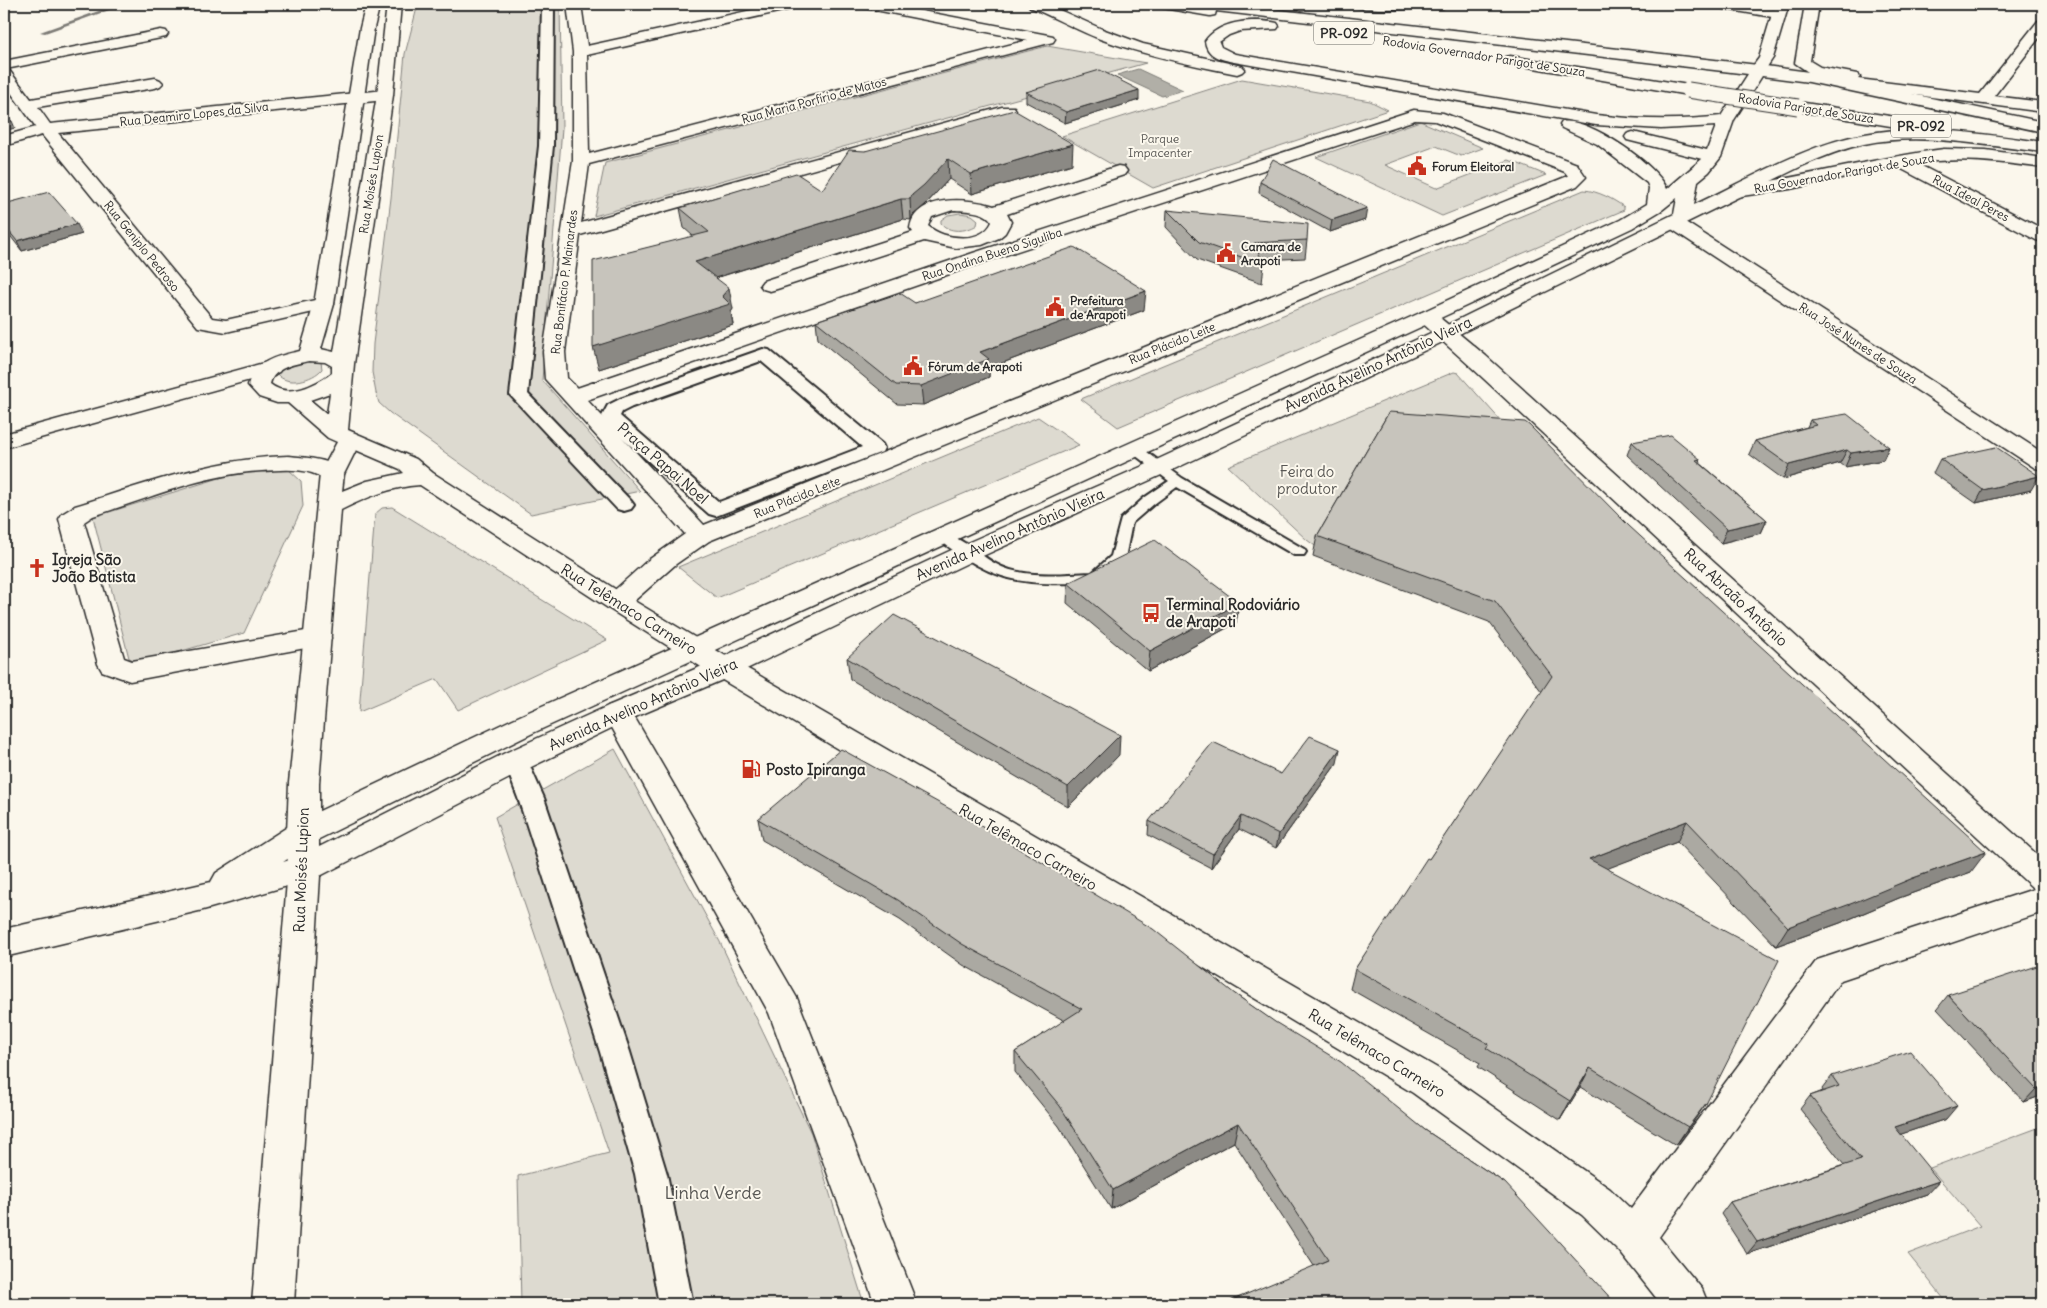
<svg xmlns="http://www.w3.org/2000/svg" width="2047" height="1308" font-family="Delius,sans-serif">
<rect width="100%" height="100%" fill="#fbf7ec"/>
<filter id="ink" filterUnits="userSpaceOnUse"><feTurbulence type="fractalNoise" baseFrequency=".02" numOctaves="2"/><feDisplacementMap in="SourceGraphic" scale="10" xChannelSelector="R" yChannelSelector="G"/><feConvolveMatrix kernelMatrix="1 2 1 2 8 2 1 2 1" color-interpolation-filters="sRGB"/></filter>
<g filter="url(#ink)">
<path fill="#dddad0" stroke="#84827e" d="M418,4H560L562,128L542,380L640,491L531,514L390,413L379,403L376,393L372,372L373,344L391,198L405,54Z
M1047,46L1146,63L594,216L605,163Z
M1242,79L1370,101L1388,110L1153,188L1062,136Z
M1420,121L1483,148L1461,156L1436,146L1385,165L1436,188L1509,160L1546,175L1442,216L1316,157Z
M1584,190C1598,191 1613,199 1624,207V210L1118,427L1081,399Z
M960,213L972,215L978,220L977,225C966,232 948,233 941,223V220L948,215Z
M316,360L321,362L322,369C313,380 287,387 277,374C282,360 304,361 316,360Z
M1454,372L1458,373L1520,442L1318,548L1307,540L1228,466Z
M1038,417L1079,445L717,598L678,567Z
M288,469L301,481L303,506L244,633L140,663L129,658L93,517L226,476L261,470Z
M392,507L607,640L458,710L437,679L359,712L375,514L382,508Z
M615,749L720,942L811,1133L864,1304H521L518,1176L609,1153L495,817Z
M2043,1126V1304H1948L1908,1254L1980,1226L1930,1168Z"/>
<path fill="#b1afa7" stroke="#7b7a75" d="M1138,69L1183,90L1162,96L1117,75Z"/>
<g fill="none" stroke-linecap="round" stroke-linejoin="round">
<path fill="#7b7a75" fill-rule="evenodd" d="M118,4H126L45,33L40,32Z"/>
<g stroke="#2b2b2b" stroke-width="4">
<path id="service" d="M1135,445L1139,446L1182,478L1304,549L1306,552L1304,555H1294L1177,487L1154,504L1132,523L1125,558L1100,581L1095,583C1041,583 1008,588 961,555C953,550 943,544 937,536L939,533C952,530 982,557 996,564C1023,579 1061,574 1092,573L1111,556L1121,519L1144,498L1169,481L1131,452L1129,449L1131,446Z"/>
</g>
<g stroke="#2b2b2b" stroke-width="4">
<path id="pedestrian" d="M542,4H554L553,146L528,394L631,501L634,505L631,509L624,511L617,509L510,395L539,146Z
M763,349L769,350L882,444L884,448L882,452L716,516L709,514L608,426L602,416L608,405L620,399ZM761,361L862,447L719,502L620,416L622,412L632,407Z
M516,752L525,755L544,798L630,1052L667,1174L693,1304H659L635,1174L600,1052L518,798L504,761L507,755Z"/>
</g>
<g stroke="#2b2b2b" stroke-width="3">
<path id="minor" d="M567,4H581L587,46L779,4H803L796,8L587,55L589,154L1028,40L865,8L860,7L858,4H885L1048,35L1053,36L1055,39L1053,42L589,164L581,223L1002,107H1014L1016,110L1014,113L580,235L565,352L567,378L577,388L973,253L1414,110L1443,113L1577,164L1586,177L1577,186L709,541L676,564L626,608L617,611L608,608L604,602L608,596L647,561L685,534L545,379L543,352L573,161V52ZM1415,120L1435,121L1565,172L1568,176L704,525L587,400L987,261Z
M1344,4H1450L1443,8C1428,8 1351,12 1344,4Z
M1712,4C1725,3 1777,5 1785,14L1778,18L1719,8Z
M1805,4H1819L1810,61L1820,67L1857,74L1860,77L1858,79L1980,94L2038,21L2043,20V33L1994,96L2043,102V112L1826,83L1823,80L1825,77L1811,74L1795,63Z
M161,30L166,31L168,34L166,37L6,69L9,70L31,99L155,78L160,80L163,83L160,86L155,88L38,107L50,124L385,90L391,92L393,95L391,98L385,100L58,133L212,318L226,320L324,298L331,300L334,304L331,308L226,332L198,327L42,135L4,146V136L36,127L4,83V61Z
M1944,149L1986,150L2043,158V168C2000,162 1960,157 1916,163L2043,229V242L2036,240L1896,166L1790,189L1735,197L1729,196L1726,192L1729,188L1735,187C1805,177 1874,158 1944,149Z
M1118,166L1124,167L1127,171L1124,175L1007,214L1011,222L1005,233L999,238L982,245L956,248L924,241L777,289L770,291L763,289L760,285L763,281L913,232L910,228C915,193 970,198 994,206ZM953,210C965,211 986,210 992,222C982,244 944,240 928,226L932,217Z
M1673,217L1679,218L2043,453V470L2035,468L1667,226L1664,222L1667,218Z
M1427,311L1434,313L1486,356L2043,860V912L1841,980L1659,1237L1702,1289L1708,1304H1661L1620,1252L1582,1215L1413,1093L714,675L710,668L714,661L724,658L734,661L1439,1069L1610,1189L1631,1209L1817,960L2034,889L1470,366L1420,321L1417,317L1420,313Z
M271,361L279,362L282,367L279,372L4,448V434Z
M288,456C306,458 333,458 344,474L340,479C328,482 323,477 312,473C296,468 278,470 262,471C204,474 147,499 93,516L84,522L124,658L132,661L317,629L327,632L331,638L327,644L130,681L102,671L98,664L59,519L62,514L75,506C145,484 214,458 288,456Z
M618,703L628,706L797,998L917,1304H875L769,1013L604,713L608,706Z
M303,821L314,824L319,833L314,842L283,862L304,856L315,860L320,869L315,878L203,910L4,957V929L211,882L216,873L292,824Z"/>
</g>
<g stroke="#2b2b2b" stroke-width="3">
<path id="tertiary" d="M366,4H380L374,28L334,304L321,349L334,352L377,95L387,4H401L393,95L354,364L348,430L416,459L433,473L626,596L734,661L738,668L734,675L724,678L714,675L608,608L420,485C391,487 367,497 341,510L319,783V833L314,842L303,845L292,842L287,833L289,783L320,474L337,442L328,438L288,403H277L259,397L248,385C255,360 278,356 300,351L314,304L360,28ZM309,361L325,362L332,366V373C316,385 288,399 270,384C274,367 295,364 309,361ZM330,393L327,414L310,400ZM356,450L400,469L404,473L367,481L342,491L344,474Z
M1775,4H1789L1773,58L1763,73H1753L1750,70L1759,58Z"/>
</g>
<g stroke="#2b2b2b" stroke-width="3">
<path id="primary" d="M1028,4H1046L1102,29L1143,44L1242,66L1245,69L1242,72L1237,74C1191,65 1144,55 1100,39C1076,30 1054,17 1030,7Z
M1156,4H1226L1758,65L1809,72L2043,122V132L1809,82L1762,76L1734,120L1721,157L1709,172L1698,181L1694,205C1750,179 1804,145 1865,134C1924,123 1985,135 2043,142V152C1984,146 1923,132 1864,144C1842,149 1822,157 1802,166L1451,338L1168,472L976,559L734,675L628,720L527,769L320,876L294,1304H252L288,869L287,833L292,824L513,719L1420,313L1620,220L1647,204L1649,188L1647,183L1597,144L1562,128L1560,125L1562,122C1587,116 1659,166 1667,189L1702,159L1627,140L1625,137L1627,134L1633,132L1707,150L1716,126L1661,129L1596,125L1234,62C1221,59 1207,57 1205,41C1219,21 1249,19 1272,22L1277,23L1279,26L1277,29L1240,31L1229,35L1219,42L1221,47L1235,54L1596,115C1638,120 1679,121 1721,116L1748,74L1216,11L1215,15L1210,16L1163,8ZM1677,198L1674,214L1437,330L1152,462L958,547L714,661L608,706L505,753L319,847V839L533,733L1434,321L1632,228L1662,210Z
M1510,56L1688,85L1693,87L1696,90L1693,93L1688,95L1505,63L1503,60L1505,57Z
M1798,102L1909,119L1915,121L1917,124L1915,127L1909,129L1792,110L1790,107L1792,104Z"/>
</g>
<use href="#service" fill="#fbf7ec" fill-rule="evenodd"/>
<use href="#pedestrian" fill="#fbf7ec" fill-rule="evenodd"/>
<use href="#minor" fill="#fbf7ec" fill-rule="evenodd"/>
<use href="#tertiary" fill="#fbf7ec" fill-rule="evenodd"/>
<use href="#primary" fill="#fbf7ec" fill-rule="evenodd"/>
<g stroke="#2b2b2b" stroke-width="17" stroke-linecap="butt">
<path id="primary-bridge" d="M1688,90L1798,107"/>
</g>
<use href="#primary-bridge" stroke="#fbf7ec" stroke-width="15"/>
</g>
<path fill="#aba9a2" stroke="#2b2b2b" d="M1026,92L1139,100L1065,123L1026,102Z
M865,151L1072,164L972,194L949,179L925,205L913,215L911,220L903,219L716,278L733,309L731,312L733,325L599,369L693,236L684,228L680,208L822,190Z
M1260,182L1365,220L1330,232L1259,193Z
M4,204L82,234L22,251L4,228Z
M1167,210L1307,240L1305,258L1262,260L1264,265L1262,283L1197,260L1166,227Z
M915,303L1144,310L989,368V377L923,405L897,404L818,339L816,321Z
M1389,412L1971,872L1899,898L1840,923L1776,946L1677,842L1607,868L1694,1121L1676,1145L1580,1087L1560,1120L1478,1067L1480,1063L1350,989L1355,969L1542,692L1489,622L1313,556L1317,536Z
M1810,420L1889,447L1883,460L1845,467L1840,463L1783,479L1749,454L1755,441L1807,427Z
M1632,442L1700,459L1699,462L1767,520L1761,533L1721,543L1627,455Z
M1940,459L2031,490L1976,503L1933,473Z
M1068,583L1239,603L1236,623L1148,671L1067,603Z
M847,658L1119,755L1068,807L850,679Z
M1337,763L1276,848L1239,829L1211,868L1148,835L1149,821L1281,774Z
M758,819L1235,994L1425,1130L1505,1183L1314,1266L1234,1142L1111,1209L1059,1126L1015,1072V1052L1065,1021L963,965L900,920L762,840Z
M1948,995L2043,1095L2024,1102L1937,1009Z
M1832,1076L1946,1119L1901,1134L1927,1194L1747,1254L1721,1214L1730,1202L1844,1165L1800,1109L1810,1096L1823,1091L1822,1089Z"/>
<path fill="#8b8984" stroke="#2b2b2b" d="M1139,90V100L1065,123L1066,112Z
M12,121L15,128L4,131V124Z
M1073,144L1072,164L972,194L971,174Z
M948,159L949,179L925,205L913,215L911,220L910,199L912,195Z
M901,199L903,219L699,283L695,262Z
M1367,208L1365,220L1330,232L1332,220Z
M77,224L82,234L22,251L17,241Z
M729,288L733,309L731,312L733,325L599,369L593,347L722,296Z
M1146,291L1144,310L989,368V377L923,405L921,386L980,352Z
M1889,447L1883,460L1845,467L1851,453Z
M1847,450L1840,463L1783,479L1789,465Z
M2039,476L2031,490L1976,503L1983,490Z
M1767,520L1761,533L1721,543L1727,529Z
M1239,603L1236,623L1148,671L1150,651Z
M1120,735L1119,755L1068,807V787Z
M1340,749L1337,763L1276,848L1279,834Z
M1241,816L1239,829L1211,868L1213,854Z
M1687,821L1677,842L1580,879L1589,859Z
M1986,852L1971,872L1899,898L1840,923L1776,946L1788,927L1913,878Z
M1590,1068L1580,1087L1560,1120L1570,1101Z
M2043,1086V1095L2024,1102L2036,1089Z
M1707,1102L1694,1121L1676,1145L1688,1127Z
M1957,1106L1946,1119L1884,1140L1895,1127Z
M1238,1123L1234,1142L1111,1209L1113,1190Z
M1939,1181L1927,1194L1747,1254L1757,1242Z"/>
<path fill="#c7c4bc" stroke="#2b2b2b" d="M1100,70L1139,90L1066,112L1026,92Z
M1014,110L1073,144L971,174L948,159L924,185L912,195L910,199H901L695,262L729,288L722,296L730,304L593,347V261L709,232L680,208L796,173L822,190L849,150L865,151Z
M4,116L12,121L4,124Z
M1273,159L1367,208L1332,220L1260,182Z
M49,192L77,224L17,241L4,225V204Z
M1167,210L1308,224L1307,240L1254,243L1264,265L1199,242Z
M1074,247L1146,291L980,352L989,359L921,386L896,385L816,321L900,293L915,303Z
M1389,412L1525,422L1529,425L1629,526L1986,852L1913,878L1853,903L1788,927L1687,821L1589,859L1779,960L1707,1102L1688,1127L1590,1068L1570,1101L1486,1048L1489,1044L1355,969L1427,858L1429,859L1552,676L1495,601L1317,536Z
M1847,414L1889,447L1851,453L1847,450L1789,465L1755,441L1816,425L1810,420Z
M1671,435L1700,459L1696,460L1767,520L1727,529L1632,442Z
M1996,447L2039,476L1983,490L1940,459Z
M1155,540L1239,603L1150,651L1068,583Z
M894,615L1120,735L1068,787L847,658Z
M1310,736L1340,749L1279,834L1241,816L1213,854L1149,821L1213,742L1281,774Z
M841,749L979,825L1153,929L1235,994L1275,1022L1341,1062L1425,1130L1505,1183L1616,1304H1223L1328,1260L1238,1123L1113,1190L1060,1106L1015,1052L1082,1009L962,944L898,900L758,819Z
M2043,964V1086L2036,1089L1948,995Z
M1910,1051L1957,1106L1895,1127L1939,1181L1757,1242L1730,1202L1861,1160L1810,1096L1839,1086L1832,1076Z"/>
</g>
<defs>
<g id="civic-bare" transform="scale(1.5)"><path d="M-.6-6.5H3V-4.5H.6V-3L4-1V1h2V6H-6V1h2V-1L-.6-3ZM-1.2 2.5V6h2.4V2.5Z" fill="#c8321e" stroke="#fbf7ec" stroke-width="2.5" paint-order="stroke"/></g>
<g id="church-bare" transform="scale(1.5)"><path d="M-1.2-6h2.4v3.5h3.3v2.4h-3.3V6h-2.4V-.1h-3.3v-2.4h3.3Z" fill="#c8321e" stroke="#fbf7ec" stroke-width="2.5" paint-order="stroke"/></g>
<g id="bus-bare" transform="scale(1.5)"><path d="M-5-6H5V4H4V6H2V4H-2V6H-4V4H-5ZM-3.5-4V0h7V-4ZM-3.5 1.2v1.5H-2V1.2ZM2 1.2v1.5H3.5V1.2Z" fill="#c8321e" stroke="#fbf7ec" stroke-width="2.5" paint-order="stroke"/></g>
<g id="fuel-bare" transform="scale(1.5)"><path d="M-5.5-6h7V0h2V4h1.3V-2.5L3-4.5l.8-.8L6-3V5H2.5V1h-1V6h-7ZM-4.2-4.7v3.2H.2V-4.7Z" fill="#c8321e" stroke="#fbf7ec" stroke-width="2.5" paint-order="stroke"/></g>
</defs>
<g fill-rule="evenodd">
<use href="#civic-bare" x="1417" y="166"/>
<use href="#civic-bare" x="1226" y="253"/>
<use href="#civic-bare" x="1055" y="307"/>
<use href="#civic-bare" x="913" y="366"/>
<use href="#church-bare" x="37" y="568"/>
<use href="#bus-bare" x="1151" y="613"/>
<use href="#fuel-bare" x="751" y="769"/>
</g>
<g text-anchor="middle" dominant-baseline="central" stroke-width="4" stroke-linejoin="round" paint-order="stroke">
<g font-size="12" fill="#2b2b2b" stroke="#fbf7ec">
<text transform="translate(1484 56) rotate(9)">Rodovia Governador Parigot de Souza</text>
<text transform="translate(814 100) rotate(-15)">Rua Maria Porfírio de Matos</text>
<text transform="translate(1806 108) rotate(9)">Rodovia Parigot de Souza</text>
<text transform="translate(194 114) rotate(-6)">Rua Deamiro Lopes da Silva</text>
<text transform="translate(1844 173) rotate(-10)">Rua Governador Parigot de Souza</text>
<text transform="translate(371 184) rotate(-81)">Rua Moisés Lupion</text>
<text transform="translate(1971 198) rotate(28)">Rua Ideal Peres</text>
<text transform="translate(142 246) rotate(51)">Rua Geniplo Pedroso</text>
<text transform="translate(992 254) rotate(-18)">Rua Ondina Bueno Siguliba</text>
<text transform="translate(564 282) rotate(-83)">Rua Bonifácio P. Mainardes</text>
<text transform="translate(1172 343) rotate(-22)">Rua Plácido Leite</text>
<text transform="translate(1858 343) rotate(33)">Rua José Nunes de Souza</text>
<text transform="translate(797 497) rotate(-22)">Rua Plácido Leite</text>
</g>
<g font-size="12" fill="#585754" stroke="#fbf7ec">
<text x="1160" y="138">Parque<tspan x="1160" dy="14">Impacenter</tspan></text>
</g>
<g font-size="12" font-weight="bold" fill="#2b2b2b" stroke="#fbf7ec" text-anchor="start">
<text x="1432" y="166">Forum Eleitoral</text>
<text x="1241" y="246">Camara de<tspan x="1241" dy="14">Arapoti</tspan></text>
<text x="1070" y="300">Prefeitura<tspan x="1070" dy="14">de Arapoti</tspan></text>
<text x="928" y="366">Fórum de Arapoti</text>
</g>
<g fill="#fbf7ec" stroke="#696865" stroke-width="1">
<rect x="1314" y="21.5" width="60" height="23" rx="4"/>
<rect x="1891" y="114.5" width="60" height="23" rx="4"/>
</g>
<g font-size="14" font-weight="bold" fill="#2b2b2b">
<text x="1344" y="33">PR-092</text>
<text x="1921" y="126">PR-092</text>
</g>
<g font-size="15" fill="#2b2b2b" stroke="#fbf7ec">
<text transform="translate(1378 364) rotate(-25)">Avenida Avelino Antônio Vieira</text>
<text transform="translate(663 463) rotate(41)">Praça Papai Noel</text>
<text transform="translate(1010 534) rotate(-24)">Avenida Avelino Antônio Vieira</text>
<text transform="translate(1736 597) rotate(43)">Rua Abraão Antônio</text>
<text transform="translate(629 609) rotate(32)">Rua Telêmaco Carneiro</text>
<text transform="translate(643 704) rotate(-24)">Avenida Avelino Antônio Vieira</text>
<text transform="translate(1028 847) rotate(30)">Rua Telêmaco Carneiro</text>
<text transform="translate(301 870) rotate(-88)">Rua Moisés Lupion</text>
<text transform="translate(1377 1053) rotate(31)">Rua Telêmaco Carneiro</text>
</g>
<g font-size="15" fill="#585754" stroke="#fbf7ec">
<text x="1307" y="471">Feira do<tspan x="1307" dy="17">produtor</tspan></text>
</g>
<g font-size="15" font-weight="bold" fill="#2b2b2b" stroke="#fbf7ec" text-anchor="start">
<text x="52" y="559">Igreja São<tspan x="52" dy="17">João Batista</tspan></text>
<text x="1166" y="604">Terminal Rodoviário<tspan x="1166" dy="17">de Arapoti</tspan></text>
<text x="766" y="769">Posto Ipiranga</text>
</g>
<g font-size="18" fill="#585754" stroke="#fbf7ec">
<text x="713" y="1192">Linha Verde</text>
</g>
</g>
<rect width="2047" height="1308" fill="none" stroke="#fbf7ec" stroke-width="20"/>
<rect x="10" y="10" width="2027" height="1288" fill="none" stroke="#2b2b2b" stroke-width="2" filter="url(#ink)"/>
</svg>
